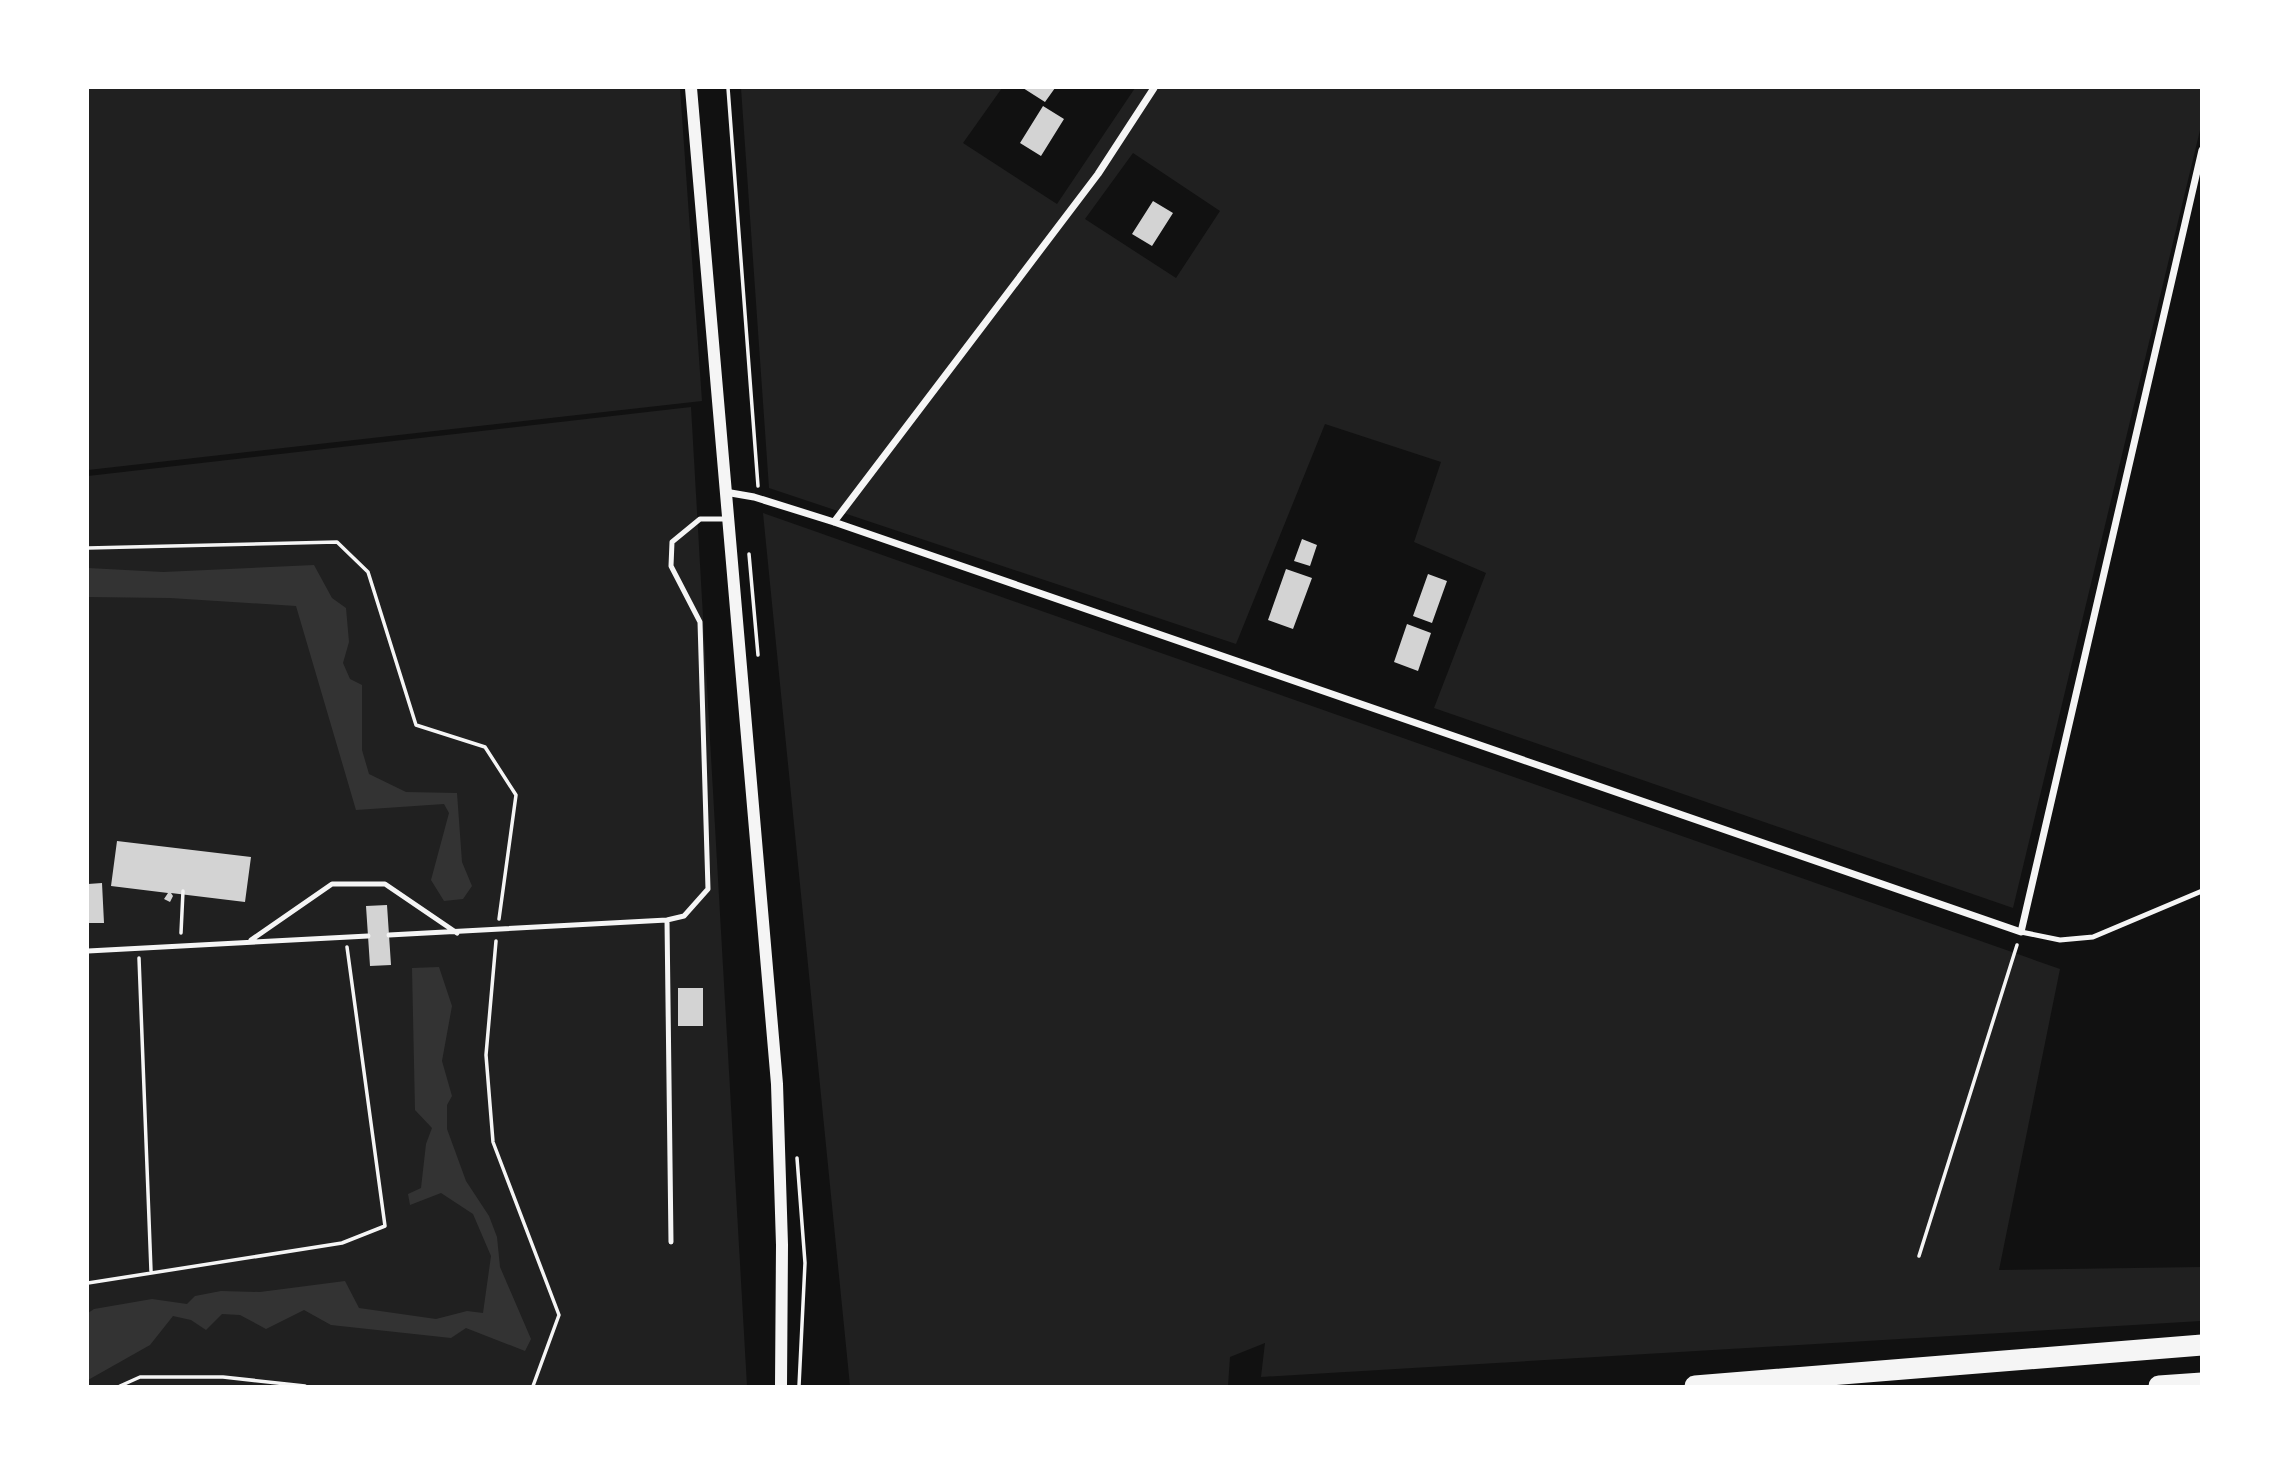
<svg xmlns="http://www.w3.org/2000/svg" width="2289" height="1474" font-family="Poppins,sans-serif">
<rect width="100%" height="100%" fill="#111"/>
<path fill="#202020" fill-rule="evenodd" d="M88,88H680L702,401L88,470Z
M741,88H1002L963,143L1057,204L1135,88H2201V126L2013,908L1434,708L1486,573L1414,542L1441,462L1325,424L1236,644L769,488ZM1133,153L1220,211L1176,278L1085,219Z
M691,407L747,1386H88V476Z
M763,513L2060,969L1999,1270L2201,1267V1321L1261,1377L1265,1343L1230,1357L1228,1386H850Z"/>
<path fill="#333" d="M314,565L332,598L346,608L349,642L343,663L350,679L362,685V750L369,774L406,792L457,793L462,862L472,886L463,899L444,901L431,880L449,813L444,804L356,810L296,606L170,598L88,597V568L163,572Z
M439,967L452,1006L442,1061L452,1096L447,1105V1129L466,1181L489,1216L497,1237L500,1267L531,1339L525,1351L466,1328L451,1338L331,1325L304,1310L266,1329L240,1315L222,1314L206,1330L191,1320L173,1316L150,1345L88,1380V1313L94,1309L152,1299L187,1304L195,1296L221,1291L260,1292L345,1281L359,1308L436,1319L467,1311L483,1313L491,1256L473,1214L441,1193L410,1205L408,1194L421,1188L426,1144L432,1128L415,1110L412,968Z"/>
<path fill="#d3d3d3" d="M1023,88H1055L1045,102Z
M1043,106L1064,119L1041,156L1020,143Z
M1153,201L1173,213L1152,246L1132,234Z
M1302,539L1317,545L1310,566L1294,561Z
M1286,569L1312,578L1293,629L1268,620Z
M1428,574L1447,581L1432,623L1413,616Z
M1407,624L1431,633L1418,671L1394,662Z
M117,841L251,857L245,902L171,893L173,896L170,902L164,899L168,893L111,886Z
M102,883L104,923H88V884Z
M387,905L391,965L370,966L366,906Z
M678,988H703V1026H678Z"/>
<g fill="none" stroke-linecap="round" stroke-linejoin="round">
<path stroke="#f5f5f5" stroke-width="3.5" d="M728,88L758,486
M88,548L337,542L368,572L416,725L485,747L516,795L499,919
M749,554L758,655
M181,933L183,891
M496,941L486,1055L493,1142L559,1315L533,1386
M139,958L151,1271
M797,1158L805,1263L799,1386
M1919,1256L2017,945
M88,1283L342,1243L385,1226L347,947
M120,1386L140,1377H223L305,1386"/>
<path stroke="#f5f5f5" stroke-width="5" d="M667,920L671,1242
M2021,932L2060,940L2093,937L2202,891
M389,935L667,920L684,916L708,889L700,622L671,566L672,542L700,519H726
M251,940L332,884H385L457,933
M88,951L368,936"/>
<path stroke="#f5f5f5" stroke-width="7" d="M725,492L754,497L834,522L2021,932L2202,150
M834,522L1098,174L1154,88"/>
<path stroke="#f5f5f5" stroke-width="12" d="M691,88L777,1084L782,1245L781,1386"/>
<path stroke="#f5f5f5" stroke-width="21" d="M1695,1386L2202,1345
M2159,1386L2202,1383"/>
</g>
<rect width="2289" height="1474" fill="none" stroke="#ffffff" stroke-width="178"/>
</svg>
